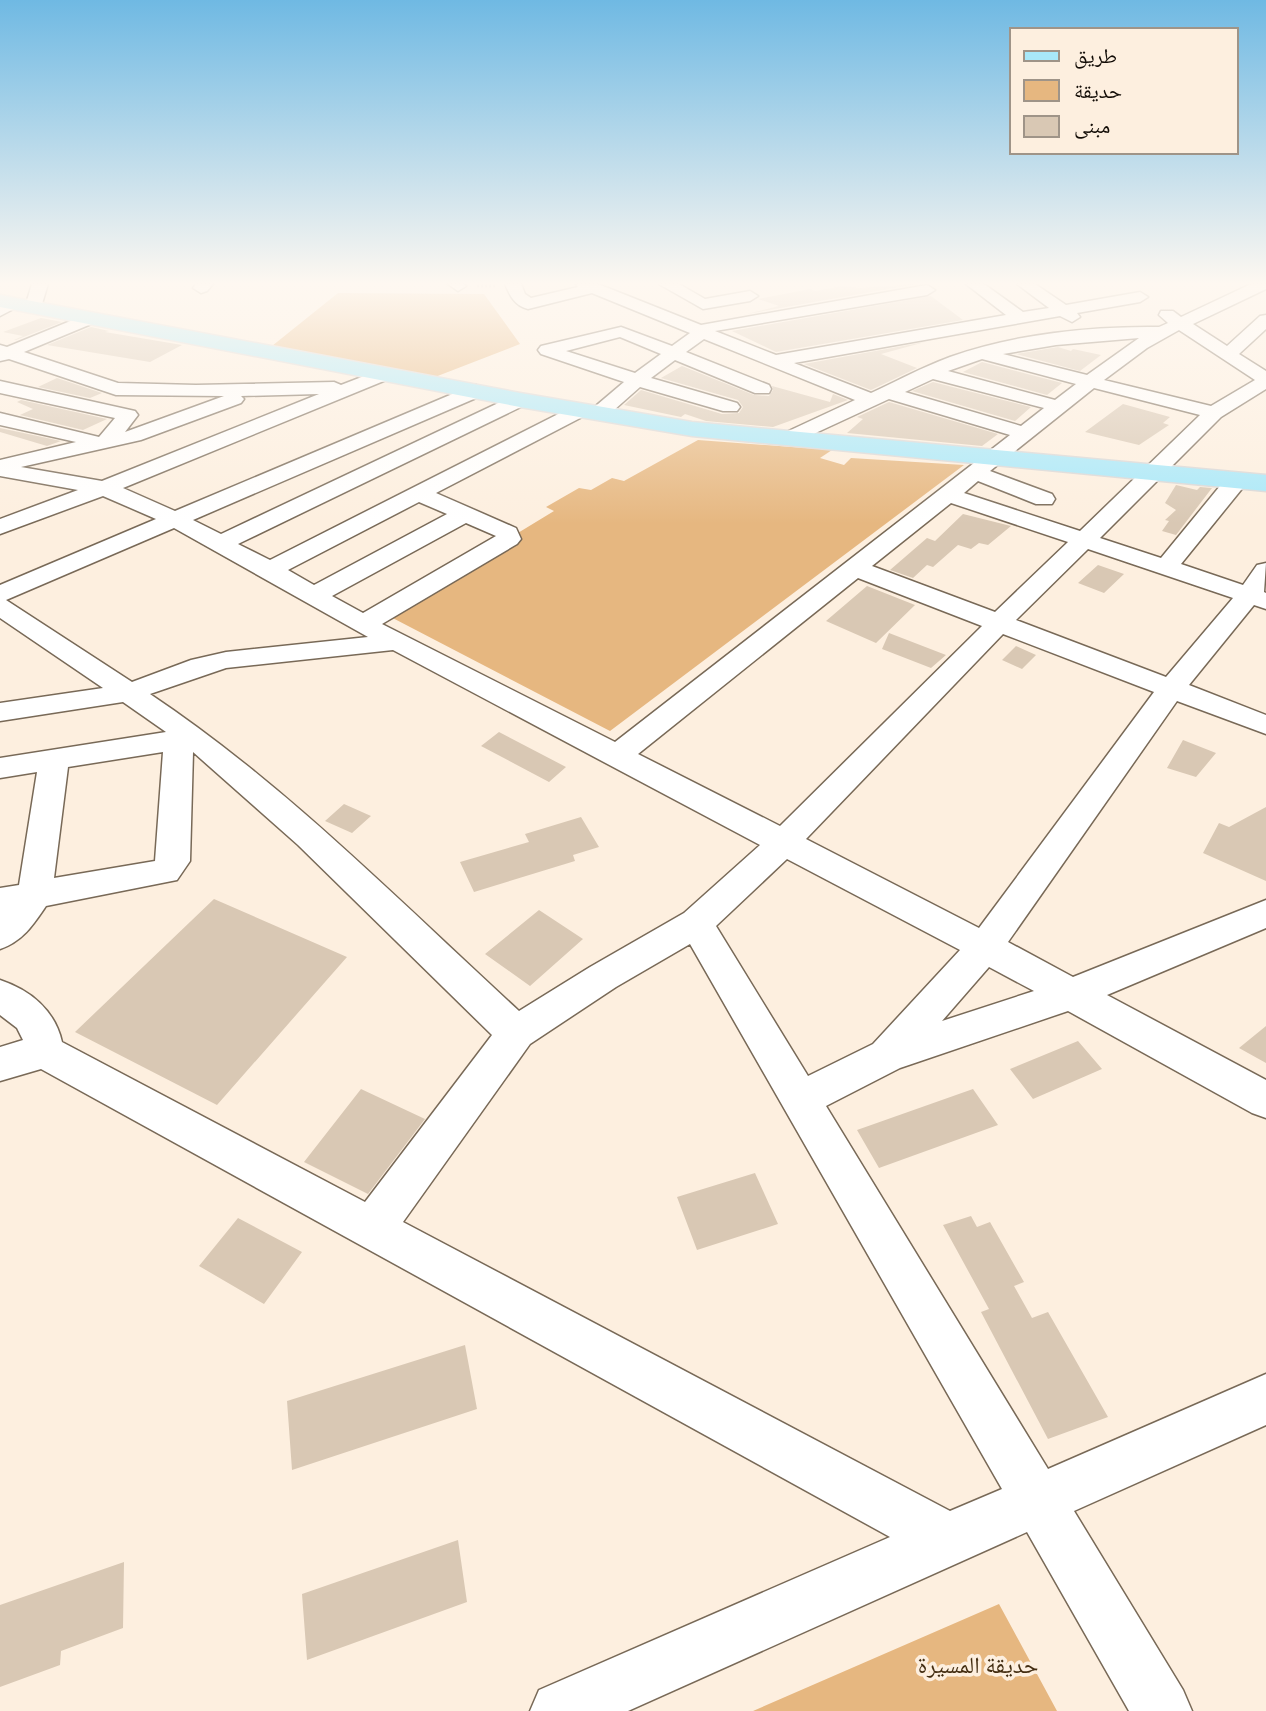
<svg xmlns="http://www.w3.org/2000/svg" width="1266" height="1711" font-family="'Nunito Sans','Noto Naskh Arabic',sans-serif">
<rect width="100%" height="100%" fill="#fdefdf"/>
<path fill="#e6b780" d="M338,293L484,294L520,344L435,377L272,346Z
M698,440L832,450L820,458L844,465L851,458L964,465L610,731L385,614L554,511L546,507L579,488L591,490L612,478L624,481Z
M999,1604L1057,1711H753Z"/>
<path fill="#d9c8b4" d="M915,284H916L747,314L779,306L758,299L810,289L815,291L843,286L860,288Z
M931,296L963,320L776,352L732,331Z
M41,318L62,322L16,340H14L23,336L3,332Z
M91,327L109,331L105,332L182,345L150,362L47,345Z
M925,342L881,354L917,368L871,390L804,364Z
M1058,347L1071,351L1073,349L1101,355L1080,371L1016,354Z
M982,362L1062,383L1047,395L963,372Z
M682,366L754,395L769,396L773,390L772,386L830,402L833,394L848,400L773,427L706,421L685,414L681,417L624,405L641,390L722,414L739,413L743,407L738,400L661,378Z
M57,378L102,393L90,398L38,387Z
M933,382L1031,407L1015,421L912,391Z
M21,400L107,419L83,430L20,415L33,409L17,402Z
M889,402L998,434L982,446L847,433L863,419L857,417Z
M1123,404L1170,417L1163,423L1169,425L1139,445L1085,432Z
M0,428L61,441L47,446L0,432Z
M1176,485L1197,490L1200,487L1212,488L1176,535L1162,531L1169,521L1165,520L1176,510L1165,503Z
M963,514L1011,526L988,545L979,543L971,549L958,545L933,567L927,565L913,578L890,570L927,538L935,541Z
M1098,565L1124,574L1104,593L1078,583Z
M867,586L915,605L876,643L826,621Z
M889,633L946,655L931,668L882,649Z
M1016,646L1036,655L1022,669L1002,660Z
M499,732L566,767L549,782L481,746Z
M1183,740L1216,753L1196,777L1167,768Z
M344,804L371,816L352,833L325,821Z
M1266,807V881L1203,853L1219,823L1229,827Z
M581,817L599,847L573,855L575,861L474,892L460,862L529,842L525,834Z
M214,899L347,957L217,1105L75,1032Z
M539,910L583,939L530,986L485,954Z
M1266,1026V1063L1239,1048Z
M1078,1041L1102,1069L1033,1099L1010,1069Z
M361,1089L425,1119L368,1194L304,1162Z
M973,1089L998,1125L879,1168L857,1130Z
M755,1173L778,1224L697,1250L677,1197Z
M971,1216L977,1227L990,1222L1024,1282L1014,1286L1032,1318L1048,1312L1108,1417L1048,1439L981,1312L989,1309L943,1225Z
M238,1218L302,1252L264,1304L199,1266Z
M465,1345L477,1409L292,1470L287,1401Z
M458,1540L467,1602L307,1660L302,1594Z
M124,1562L123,1628L61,1651L60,1665L0,1687V1605Z"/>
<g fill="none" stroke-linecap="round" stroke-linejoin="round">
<g stroke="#786957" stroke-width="3">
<path id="minor" d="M32,284H48L41,307L33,312L25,307Z
M196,284H213L207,291L201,293L193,288Z
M448,284H464L466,286L458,291Z
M505,284H521L525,294L531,298L578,287L576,284H598L701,325L927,285L935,290L927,295L715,331L776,355L1006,315L966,284H984L1023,312L1049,308L1017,284H1035L1066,305L1140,292L1148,297L1140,302L1077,313L1080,317L1072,322L1060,316L794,363L871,393C897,381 923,367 950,357C1014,334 1092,326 1159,327L1168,323L1159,315L1161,311H1173L1181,317L1251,284H1266V289L1193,324L1227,346L1260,316L1266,315V329L1239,354L1266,371V389L1221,417L1100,538L1161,558L1229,475H1245L1248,480L1245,485L1181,564L1243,585L1257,565L1266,563L1264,592L1266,593V609L1254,605L1189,685L1266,715V734L1177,701L1008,942L1073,977L1266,900V928L1107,995L1266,1080V1118L1252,1113L1068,1011L900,1068L826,1106L1048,1469L1266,1374V1425L1074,1511L1183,1690L1192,1711H1129L1027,1532L628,1711H530L539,1690L890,1537L41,1069L0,1081V1047L23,1040L17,1028L0,1015V980C30,990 55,1010 62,1042L365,1202L492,1035L298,845L193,752L190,861L177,880L46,906C33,925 23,941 0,949V888L19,885L37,772L0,778V758L166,732L123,702L0,721V703L103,688L0,618V585L156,519L103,496L0,534V519L78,490L0,476V460L76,442L0,425V413L99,437L115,418L0,393V381L135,411L138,415L125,432L224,396L116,395L9,359L0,361V345L7,347L90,313L98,318L96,322L24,352L118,383L196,385L334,382L341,385L385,368L394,374L391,378L123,488L175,511L469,387L476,385L485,391L483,395L193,520L221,534L513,396H527L530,400L527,404L238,544L270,560L572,407H586L589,411L586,415L436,493L516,528L521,539L517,544L382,624L615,742L1010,435L889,399L794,443H780L777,439L780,435L855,400L704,339L686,352L769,385L771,389L769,393H755L675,360L651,378L737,403L740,407L737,411H723L640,387L605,418H591L588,414L591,410L624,382L541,354L538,350L541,346L621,327L672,346L690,333L592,293L528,309C515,306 510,296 505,284ZM1179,330L1255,380L1211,406L1104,380L1147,348ZM620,337L661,354L635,373L566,351ZM1139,338L1087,375L1003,354L1056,345ZM982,359L1076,384L1055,400L948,371ZM933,379L1044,408L1021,426L905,392ZM1094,388L1200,415L1080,531L964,493L978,481L1036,504H1052L1055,499L1052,494L990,471ZM319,394L102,481L21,467L141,440L241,403L244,399L241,396ZM419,502L447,514L314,585L288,570ZM951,503L1068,542L995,612L872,566ZM466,523L496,536L363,613L332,596ZM174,528L368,637L226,652L191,660L132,682L6,600ZM1088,549L1233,598L1166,677L1016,620ZM858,578L982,626L780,826L638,754ZM1003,634L1154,692L979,928L806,839ZM393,650L760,845L684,913L590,967L519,1011C400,902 285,784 150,694L226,668ZM163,752L155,861L54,878L68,767ZM787,859L960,950L873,1044L808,1076L716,926ZM690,944L1002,1489L950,1511L403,1222L530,1044L616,987ZM989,967L1034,991L942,1021Z
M659,284H679L705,299L750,291L758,296L750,301L703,309Z
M15,299L23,304L0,316V305Z"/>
</g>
<g stroke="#d9d8d7" stroke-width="3">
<path id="major" d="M0,295L520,393L692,422L1266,475V491L692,436L520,407L0,307Z"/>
</g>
<path stroke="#a1968a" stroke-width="2.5" stroke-dasharray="2 2" stroke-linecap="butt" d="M477,286H496"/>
<use href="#minor" fill="#fff" fill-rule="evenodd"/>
<use href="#major" fill="#a8e8f9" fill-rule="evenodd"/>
</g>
<linearGradient id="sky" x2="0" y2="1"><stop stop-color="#6fb9e3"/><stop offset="0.54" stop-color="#fef8f1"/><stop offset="1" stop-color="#fef8f1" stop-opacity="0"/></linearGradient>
<rect width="1266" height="524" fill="url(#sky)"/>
<g text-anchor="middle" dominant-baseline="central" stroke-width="7" stroke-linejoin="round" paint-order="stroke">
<g font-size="23" fill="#432d11" stroke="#fdefdf">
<text x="978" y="1665">حديقة المسيرة</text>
</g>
</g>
<rect x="1010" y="28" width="228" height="126" fill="#fdefdf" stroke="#9f9488" stroke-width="2"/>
<rect x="1024" y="51" width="35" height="10" fill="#a8e8f9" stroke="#9f9488" stroke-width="2"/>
<text x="1074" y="63" font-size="21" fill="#120c06">طريق</text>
<rect x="1024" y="80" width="35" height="21" fill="#e6b780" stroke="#9f9488" stroke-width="2"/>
<text x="1074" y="98" font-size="21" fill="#120c06">حديقة</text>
<rect x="1024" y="116" width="35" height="21" fill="#d9c8b4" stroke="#9f9488" stroke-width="2"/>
<text x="1074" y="133" font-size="21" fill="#120c06">مبنى</text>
</svg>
